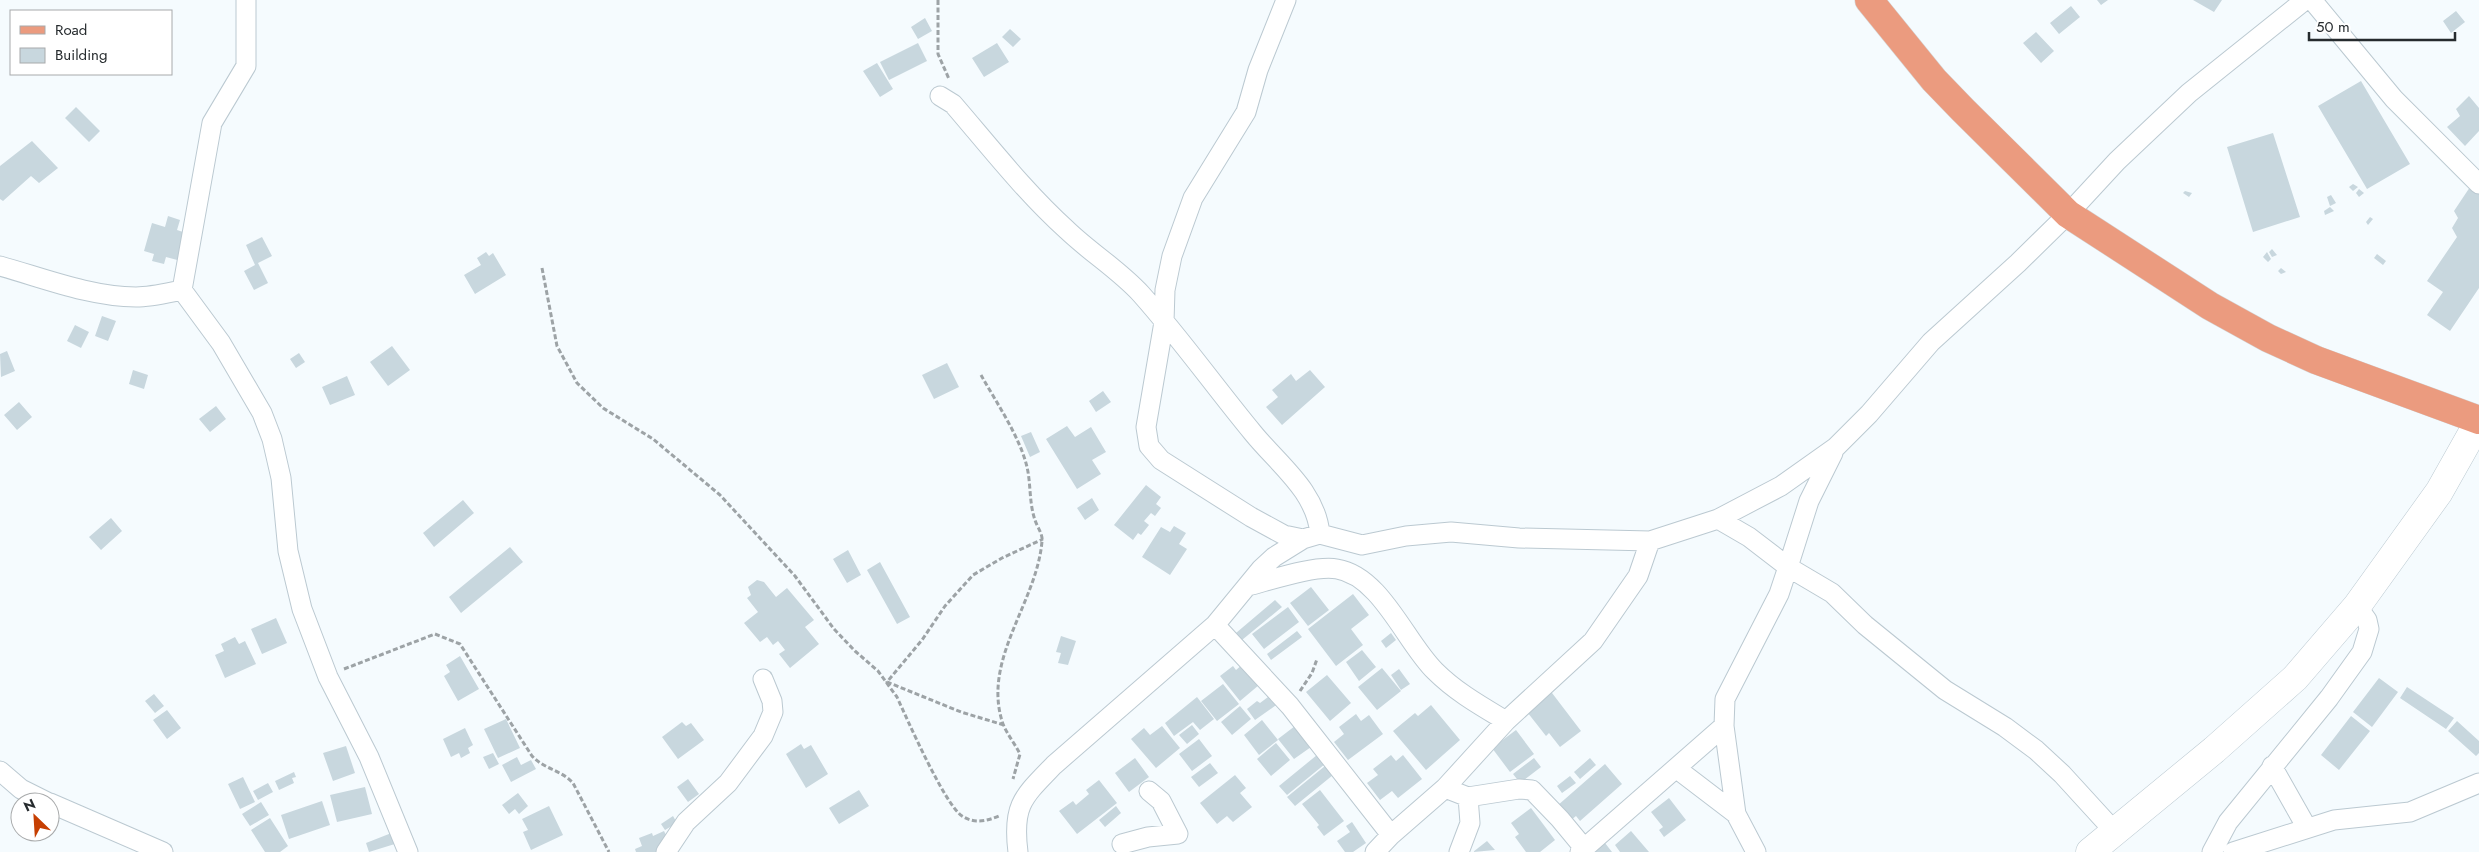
<svg xmlns="http://www.w3.org/2000/svg" width="2479" height="852" font-family="Jost,sans-serif">
<rect width="100%" height="100%" fill="#f5fbfe"/>
<path fill="#c8d7de" d="M2097,0H2108L2101,5Z
M2193,0H2222L2214,12Z
M2071,6L2080,17L2059,34L2050,23Z
M2456,11L2465,22L2451,33L2443,21Z
M925,18L932,31L918,39L911,27Z
M1010,29L1021,39L1013,47L1002,37Z
M2036,32L2054,51L2041,63L2023,43Z
M918,43L927,61L889,80L880,62Z
M997,43L1009,62L984,77L972,58Z
M877,63L893,89L880,97L863,71Z
M2361,81L2410,164L2367,189L2318,106Z
M2469,96L2479,108V131L2465,146L2447,127L2460,116L2456,109Z
M76,107L100,131L89,142L65,118Z
M2273,133L2300,217L2253,232L2227,147Z
M32,141L58,168L39,183L31,176L3,201L0,199V166Z
M2353,184L2358,187L2353,191L2349,187Z
M2472,184L2479,188V288L2450,331L2427,315L2443,292L2427,281L2457,237L2452,228L2458,218L2454,211Z
M2359,189L2364,193L2359,197L2356,193Z
M2185,191L2192,193L2189,197L2183,193Z
M2331,195L2336,203L2330,206L2327,197Z
M2330,207L2334,211L2325,215L2324,211Z
M168,216L180,220L177,230L189,234L181,261L166,257L164,264L152,261L154,254L144,251L152,223L165,227Z
M2370,217L2373,219L2368,225L2366,222Z
M262,237L272,256L258,263L268,283L254,290L244,271L255,265L246,245Z
M2272,249L2277,255L2272,257L2269,252Z
M486,252L489,256L493,253L506,275L475,294L464,275L481,265L477,258Z
M2267,252L2271,259L2268,262L2263,257Z
M2377,254L2386,261L2383,265L2374,258Z
M2281,268L2286,272L2281,274L2278,271Z
M102,316L116,321L108,341L95,336Z
M75,325L89,332L81,348L67,341Z
M392,346L410,370L388,386L370,362Z
M7,351L15,371L1,377L0,354Z
M299,353L305,362L296,368L290,359Z
M947,363L959,387L934,399L922,375Z
M133,370L148,375L144,389L129,384Z
M1310,370L1325,387L1282,425L1266,407L1278,397L1272,390L1291,374L1296,381Z
M347,376L355,395L330,405L322,387Z
M1103,391L1111,402L1096,412L1089,401Z
M19,402L32,417L17,430L4,415Z
M216,406L226,419L210,432L199,419Z
M1067,426L1075,437L1091,427L1106,452L1092,460L1101,474L1077,489L1046,439Z
M1031,432L1040,452L1030,457L1021,436Z
M1146,485L1161,497L1156,504L1161,508L1155,516L1151,513L1144,521L1149,525L1141,535L1138,533L1133,540L1114,525Z
M1092,498L1099,510L1085,520L1077,508Z
M463,500L474,513L434,547L423,533Z
M111,518L122,531L101,550L89,537Z
M1174,526L1186,533L1179,544L1187,549L1170,575L1142,557L1161,527L1170,532Z
M510,547L523,562L461,613L449,597Z
M848,550L861,575L847,583L833,559Z
M880,562L910,617L897,624L867,570Z
M757,580L764,582L776,597L787,588L814,620L805,627L819,644L790,668L779,654L785,650L778,641L773,645L767,637L760,642L744,623L758,612L747,598L751,595L748,587Z
M1311,587L1329,610L1308,626L1290,603Z
M1353,594L1369,615L1351,629L1363,645L1336,666L1308,629Z
M1275,600L1282,607L1242,640L1236,633Z
M1288,607L1299,622L1264,649L1252,634Z
M276,618L287,643L262,654L251,629Z
M1297,631L1302,637L1271,660L1267,654Z
M1391,633L1396,640L1386,648L1381,641Z
M1061,636L1076,641L1068,665L1058,663L1061,653L1056,652Z
M235,637L239,644L245,641L256,664L225,678L215,655L224,651L221,644Z
M1362,650L1376,667L1359,681L1346,662Z
M460,656L479,689L458,701L444,676L450,672L446,665Z
M1243,664L1259,685L1240,701L1220,676L1233,666L1236,670Z
M1382,668L1401,691L1377,710L1358,687Z
M1399,669L1410,684L1401,690L1391,675Z
M1327,675L1351,703L1330,721L1306,692Z
M2379,678L2398,692L2372,727L2353,712Z
M1223,684L1239,704L1217,721L1201,701Z
M2407,687L2454,718L2446,729L2400,698Z
M1549,689L1581,731L1560,747L1549,733L1546,736L1524,708Z
M154,694L164,706L155,713L145,701Z
M1272,694L1279,703L1255,720L1247,709L1257,701L1260,703Z
M1197,697L1214,719L1200,730L1193,722L1174,736L1165,723Z
M1431,705L1460,740L1426,770L1393,731L1415,713L1418,716Z
M1240,706L1251,719L1232,735L1221,722Z
M167,710L181,728L167,739L153,720Z
M1356,714L1361,721L1369,715L1383,734L1348,760L1334,742L1344,734L1339,727Z
M2351,716L2370,731L2339,770L2321,755Z
M506,719L520,748L498,758L484,729Z
M1262,720L1278,740L1259,755L1244,735Z
M2457,721L2479,741V753L2476,756L2448,731Z
M682,722L686,726L691,723L704,740L678,759L662,737Z
M1192,725L1199,734L1187,744L1179,735Z
M1162,726L1180,748L1156,768L1131,739L1144,728L1150,735Z
M1295,726L1311,747L1294,759L1278,739Z
M465,728L473,745L468,748L470,753L461,758L459,753L451,757L443,739Z
M1516,730L1534,754L1510,772L1492,748Z
M1199,739L1212,756L1192,771L1179,754Z
M1276,743L1290,760L1271,776L1257,759Z
M801,744L804,749L811,745L828,774L806,788L786,754Z
M346,746L355,773L333,781L323,753Z
M493,753L499,764L489,769L483,757Z
M1317,755L1325,764L1287,795L1279,786Z
M1391,755L1396,761L1403,755L1422,779L1398,798L1392,791L1380,800L1367,783L1378,775L1373,769Z
M517,757L521,765L531,760L536,769L511,782L502,765Z
M1135,758L1149,777L1129,792L1115,773Z
M1534,758L1541,767L1520,783L1513,774Z
M1590,758L1596,765L1580,779L1574,772Z
M1210,763L1218,773L1199,787L1191,777Z
M1605,764L1622,784L1580,821L1576,816L1570,821L1557,806Z
M1325,766L1333,775L1295,806L1287,797Z
M294,772L296,777L292,778L294,783L279,790L275,781Z
M1235,775L1246,788L1240,793L1252,807L1233,822L1227,816L1217,824L1200,803Z
M1570,776L1576,783L1562,793L1557,786Z
M243,777L255,802L240,809L228,784Z
M688,779L699,794L688,802L677,787Z
M1099,780L1117,803L1077,834L1059,811L1073,801L1076,805L1089,794L1086,790Z
M268,783L273,792L258,800L253,791Z
M365,787L372,814L337,822L330,795Z
M859,790L869,806L839,824L829,808Z
M1320,790L1344,821L1324,836L1317,827L1319,825L1302,804Z
M518,793L528,806L519,814L515,809L509,814L502,805Z
M1669,798L1686,820L1664,837L1659,830L1663,827L1651,812Z
M322,801L330,825L289,839L281,815Z
M261,802L269,815L250,826L242,814Z
M549,806L563,835L531,850L523,832L528,830L522,819Z
M1116,806L1121,813L1105,827L1099,820Z
M1531,808L1555,840L1540,852H1526L1515,837L1519,834L1511,823Z
M673,816L677,823L665,830L661,824Z
M270,818L288,846L280,852H265L251,830Z
M1352,822L1366,843L1353,852H1345L1337,841L1350,832L1346,826Z
M664,831L670,843L657,849L658,852H636L635,849L642,846L639,838L652,833L653,836Z
M1631,831L1649,852H1620L1615,845Z
M394,832L398,843L369,852L366,843Z
M1487,841L1495,850L1473,852Z
M1605,843L1612,852H1594Z"/>
<g fill="none" stroke-linecap="round" stroke-linejoin="round">
<g stroke="#bbc9d1" stroke-width="21">
<path id="street" d="M1286,0L1258,70L1246,112L1193,198L1172,256L1165,290L1164,322L1146,427L1149,446L1161,460L1251,517L1284,535L1303,539
M2312,0L2394,99L2479,184
M940,96L953,104C990,147 1025,192 1067,230C1091,253 1119,270 1141,294C1181,339 1215,387 1253,433C1279,465 1316,491 1320,534
M0,266C43,278 91,297 136,297C151,297 167,293 182,290L212,123L246,66V0
M182,290L221,343L262,413L272,439L281,478L288,551L302,609L328,677L369,757L408,852
M1833,453L1809,501L1788,567L1832,593L1865,625L1945,690L2005,727L2036,750L2062,774L2115,832
M1718,519L1749,537L1788,567L1779,594L1725,699L1724,726L1736,814L1756,852
M1248,586C1271,580 1315,565 1337,569C1381,576 1406,643 1435,671C1456,692 1481,706 1506,721
M1215,625L1290,706L1391,835
M2272,766L2307,828
M1677,769L1736,814
M0,771L21,789L47,802
M1445,788L1468,797L1519,789L1532,790L1560,819L1584,848
M50,803L163,852
M1122,844L1148,837L1178,834L1161,801L1149,791
M666,852L686,822L728,783L763,736L773,712L772,701L763,679
M1018,852C1012,805 1023,797 1054,765L1215,625L1261,569L1274,557L1303,539L1320,534L1362,545L1406,536L1451,532L1519,538L1650,541L1718,519L1781,486L1836,447L1869,414L1931,342L2018,263L2068,214L2117,161L2189,93L2305,0
M1375,852L1391,835L1445,788L1506,721L1593,641L1638,576L1650,541
M1459,852L1470,823L1468,797
M1580,852L1724,726
M2212,852L2228,822L2329,698L2362,652L2369,629L2367,620L2357,606
M2233,852L2334,820L2410,812L2479,783"/>
</g>
<g stroke="#bbc9d1" stroke-width="29">
<path id="secondary" d="M2090,852L2214,750L2295,678L2357,606L2439,492L2479,421"/>
</g>
<g stroke="#d4d5d5" stroke-width="29">
<path id="primary" d="M1869,0L1934,80L1963,110L2068,214L2210,306L2268,338L2316,360L2479,420"/>
</g>
<path stroke="#9da3a6" stroke-width="3" stroke-dasharray="5 2.5" stroke-linecap="butt" d="M938,0V54L949,79
M542,268L557,346L577,383L603,408L653,439L720,495L795,576L834,629L855,651L878,671L897,697C907,719 945,805 962,816C974,824 987,821 999,816
M981,375C996,402 1020,437 1027,467C1031,484 1029,503 1035,520C1037,527 1043,534 1042,541C1037,603 981,660 1003,724C1007,734 1015,744 1020,754L1013,779
M344,669L435,634L460,644L532,756C544,769 561,770 573,783L609,852
M1300,691L1312,673L1317,659
M1004,725L961,712L887,682L922,640L945,606L973,575L1002,558L1043,539"/>
<use href="#street" stroke="#fff" stroke-width="19"/>
<use href="#secondary" stroke="#fff" stroke-width="28"/>
<use href="#primary" stroke="#eb9b7f" stroke-width="28"/>
</g>
<rect x="10" y="10" width="162" height="65" fill="#ffffff" stroke="#a8aaab"/>
<rect x="20" y="26" width="25" height="8" fill="#eb9b7f" stroke="#a8aaab"/>
<text x="55" y="35" font-size="15" fill="#262b2e">Road</text>
<rect x="20" y="48" width="25" height="15" fill="#c8d7de" stroke="#a8aaab"/>
<text x="55" y="60" font-size="15" fill="#262b2e">Building</text>
<g transform="translate(35 817) rotate(335)"><circle r="24" fill="#ffffff" stroke="#a8aaab"/>
<path d="M0-4L9 19L0 12L-9 19Z" fill="#c63f02"/>
<text y="-8" font-size="14" font-weight="bold" text-anchor="middle" fill="#262b2e">N</text>
</g>
<path d="M2309 32v8h146v-8" fill="none" stroke="#262b2e" stroke-width="2.5"/>
<text x="2316" y="32" font-size="15" fill="#262b2e" stroke="#ffffff" stroke-width="4" paint-order="stroke">50 m</text>
</svg>
